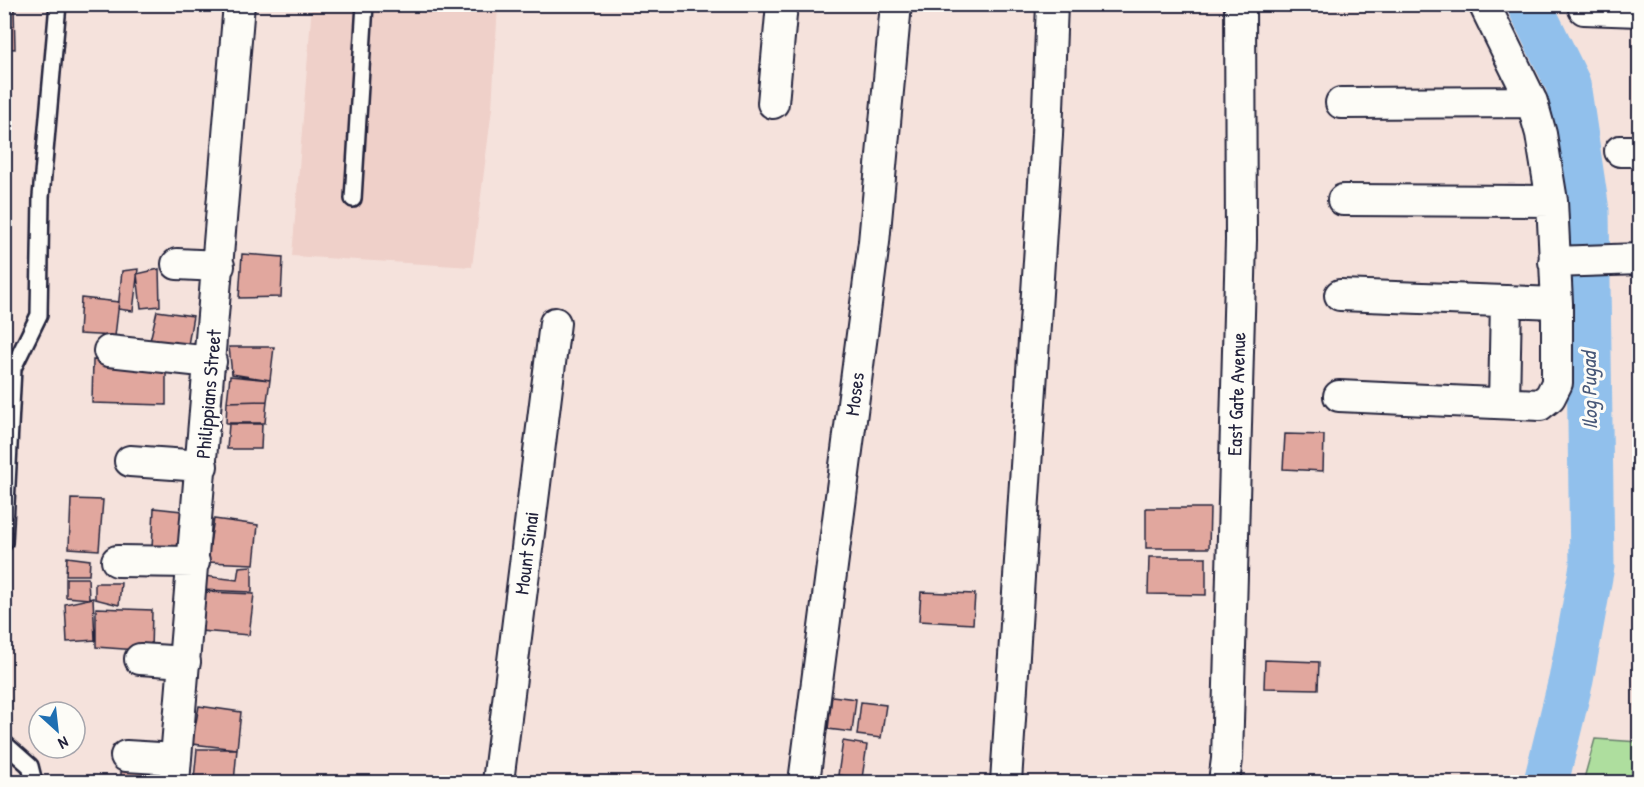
<svg xmlns="http://www.w3.org/2000/svg" width="1644" height="787" font-family="'Patrick Hand',sans-serif">
<rect width="100%" height="100%" fill="#f5e2dc"/>
<filter id="ink" filterUnits="userSpaceOnUse"><feTurbulence type="fractalNoise" baseFrequency=".0167" numOctaves="2"/><feDisplacementMap in="SourceGraphic" scale="12" xChannelSelector="R" yChannelSelector="G"/><feConvolveMatrix kernelMatrix="1 2 1 2 8 2 1 2 1" color-interpolation-filters="sRGB"/></filter>
<g filter="url(#ink)">
<path fill="#efd0c9" d="M312,5H498L492,108L472,267L292,256Z"/>
<path fill="#aede9e" stroke="#68806c" stroke-width="1.5" d="M1595,739L1639,742V782H1583Z"/>
<g fill="none" stroke-linecap="round" stroke-linejoin="round">
<path stroke="#91c0ec" stroke-width="45" d="M1529,4L1568,84L1587,211L1592,566L1571,680L1546,782"/>
</g>
<path fill="#e1a79e" stroke="#22223b" stroke-width="1.5" d="M4,6H14L15,49L4,48Z
M4,53H7L5,89H4Z
M242,254L283,257L281,297L239,298Z
M138,269L133,311L118,309L122,271Z
M159,269L160,306L141,308L137,274Z
M81,298L119,302L115,336L79,334Z
M157,311L193,316L187,351L149,345Z
M229,347H274L270,380L232,374Z
M93,360L166,367V405L92,403Z
M230,376L270,380L267,401L227,402Z
M267,401L265,423H226L227,402Z
M229,424H262L261,449H227Z
M1285,434L1324,435L1323,471L1283,469Z
M71,499L103,500L99,550L69,548Z
M154,508L191,512L186,549L152,548Z
M1146,508H1210L1209,548H1146Z
M214,519L258,525L254,564L207,562Z
M67,557L90,560L89,575H66Z
M1149,557H1206V595L1148,594Z
M252,566V592L202,590L204,576L237,580L239,567Z
M66,578H88L89,599L66,597Z
M95,583H121L119,605L95,599Z
M205,592L254,594L249,635L200,631Z
M921,592L975,594L973,624L919,621Z
M93,598L95,640L67,642L65,604Z
M96,608L152,610L151,651L96,647Z
M1265,660L1319,662L1318,689L1264,688Z
M832,696L856,699L852,732L828,729Z
M861,702L886,705L881,738L857,735Z
M199,706L241,712L237,749L192,744Z
M843,741L867,745L862,778L838,775Z
M197,749H237L234,782L194,779Z
M121,769L155,770L154,782H121Z"/>
<g fill="none" stroke-linecap="round" stroke-linejoin="round">
<g stroke="#22223b" stroke-width="20">
<path id="lane" d="M353,199L365,4
M4,543L13,368L39,315L41,197L58,4
M4,743L30,766L34,782"/>
</g>
<g stroke="#22223b" stroke-width="34">
<path id="street" d="M1584,9L1640,11
M773,103L782,4
M1341,103L1532,102
M1620,151H1640
M1343,200L1552,201
M1554,262L1640,259
M177,264L219,266
M1340,295L1557,303
M109,351L211,362
M1339,396L1540,405L1550,397L1557,383V303L1552,201L1541,134L1532,102L1484,4
M1504,403L1506,301
M130,461L202,466
M117,561L194,562
M140,659L185,662
M126,756L176,759
M174,782L239,4
M498,782L555,323
M804,782L874,242L896,4
M1006,782L1047,135L1052,4
M1224,782L1227,759L1241,240L1240,4"/>
</g>
<use href="#lane" stroke="#fdfcf7" stroke-width="15"/>
<use href="#street" stroke="#fdfcf7" stroke-width="30"/>
</g>
</g>
<g text-anchor="middle" dominant-baseline="central" stroke-width="6" stroke-linejoin="round" paint-order="stroke">
<g font-size="20" fill="#22223b" stroke="#fdfcf7">
<text transform="translate(208 394) rotate(-85)">Philippians Street</text>
<text transform="translate(854 394) rotate(-83)">Moses</text>
<text transform="translate(1236 394) rotate(-88)">East Gate Avenue</text>
<text transform="translate(526 553) rotate(-83)">Mount Sinai</text>
</g>
<g font-size="21" font-style="italic" fill="#495979" stroke="#fdfcf7">
<text transform="translate(1589 391) rotate(-91)">Ilog Pugad</text>
</g>
</g>
<rect width="1644" height="787" fill="none" stroke="#fdfcf7" stroke-width="24"/>
<rect x="12" y="12" width="1620" height="763" fill="none" stroke="#22223b" stroke-width="2" filter="url(#ink)"/>
<g transform="translate(57 730) rotate(153)"><circle r="28" fill="#fdfcf7" stroke="#a5a5ac" stroke-width="1.5"/>
<path d="M0-4.5L10 22L0 15L-10 22Z" fill="#1f6fb2"/>
<text y="-9" font-size="16" font-weight="bold" text-anchor="middle" fill="#22223b">N</text>
</g>
</svg>
